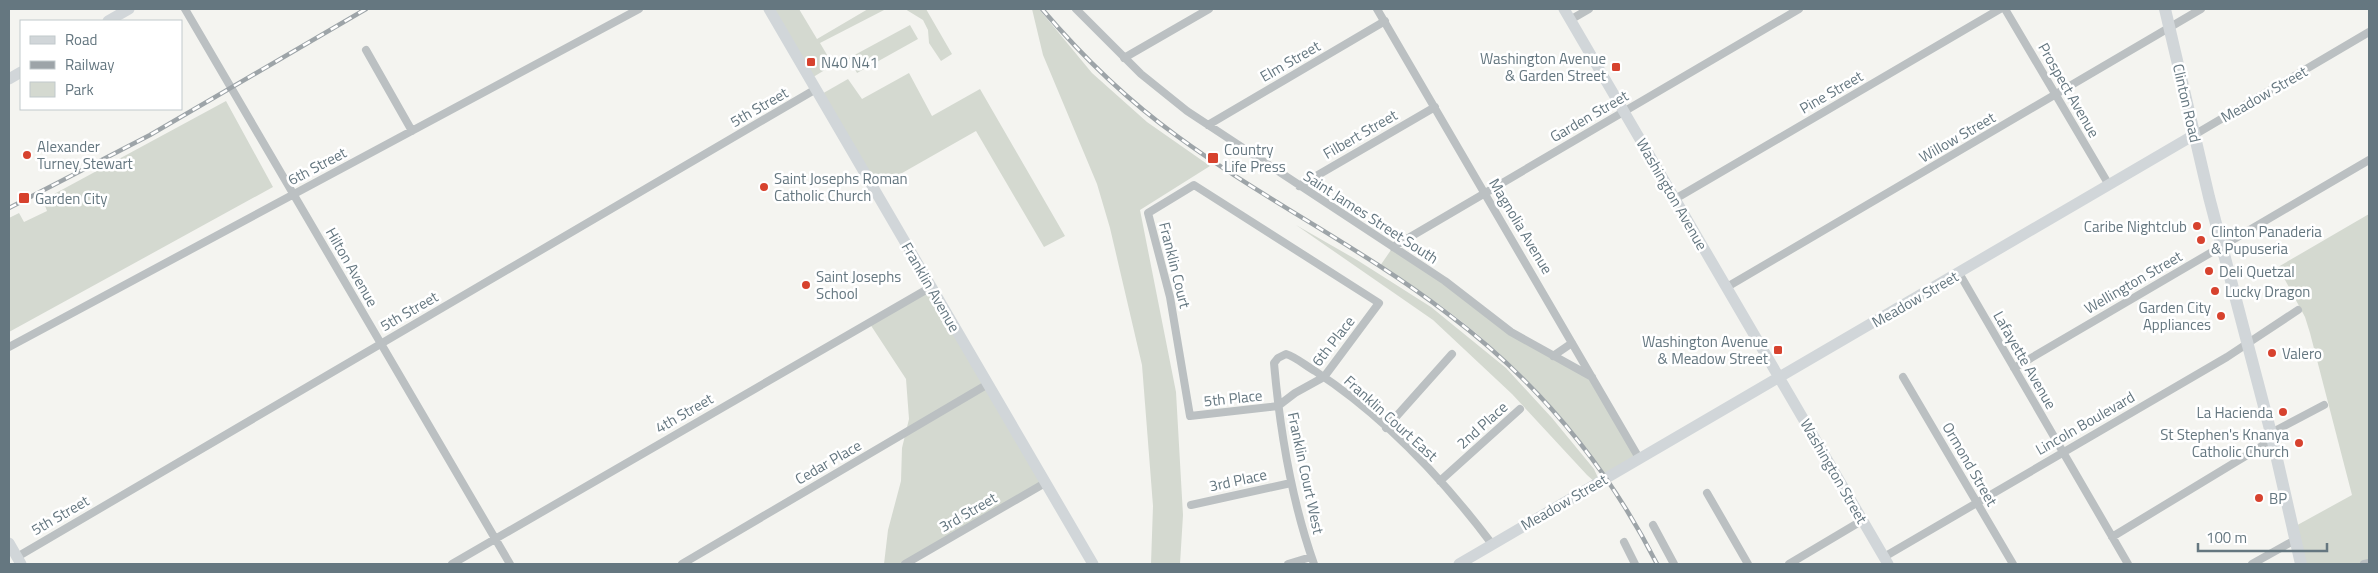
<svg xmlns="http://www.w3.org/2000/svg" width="2378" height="573" font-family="'Titillium Web',sans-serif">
<rect width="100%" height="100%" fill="#f4f4f0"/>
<path fill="#d4d9d0" d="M769,9H799L817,39L868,9H886L820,43L833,65L810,79Z
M905,9H926L952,54L941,61L929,43L928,30L923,20Z
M1032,9H1039L1092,73L1147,122L1210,166L1140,210L1176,392L1183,515L1180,564H1151L1153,506L1142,365L1110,228L1097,184L1043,55Z
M910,25L918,39L857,73L849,58Z
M909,73L932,116L980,89L1065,236L1044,247L976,131L874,189L820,95L848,79L862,99Z
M226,101L273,187L9,332V218L19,213L24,222L47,211L43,200Z
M2369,214V563L2301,564L2292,528L2352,495L2310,333L2305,317L2278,267Z
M1296,225L1357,260L1431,307L1506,368L1552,418L1594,469L1600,482L1597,484L1587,475L1512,394L1433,320Z
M1393,247L1511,332L1585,372L1640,458L1608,478C1545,389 1474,321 1380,266Z
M931,283L1047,481L903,564H884L888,530L901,481L902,448L909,419L906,379L868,321Z"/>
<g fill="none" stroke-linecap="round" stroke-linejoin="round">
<path stroke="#bbc0c2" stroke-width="8" d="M185,9L510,564
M1076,9L1141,74L1187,111L1445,281L1511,332L1592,377
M1377,9L1639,458
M2005,9L2109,185
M1570,20L1589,9
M366,50L412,131
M1124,58L1209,9
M1208,125L1385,21
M2194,135L2369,32
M1194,185L1379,303L1324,377L1295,393L1278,406L1190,416L1170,297L1148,213Z
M1299,186L1435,107
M1675,199L2000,9
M1393,247L1799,9
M1959,273L2128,564
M1727,287L2201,9
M9,347L639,9
M1553,356L1572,343
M2014,368L2369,160
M1903,377L2013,564
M1386,428L1452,354
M2271,433L2324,405
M1440,481L1520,409
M1707,493L1748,564
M1191,505L1291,483
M1653,525L1674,564
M2112,537L2272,440
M1624,542L1635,564
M17,557L816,89
M1884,557L2227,357L2298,310
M452,564L931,287
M682,564L988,384
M905,564L1045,483
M1288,564L1311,557
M1314,564C1291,499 1280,432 1274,363L1278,358L1286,354C1296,357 1306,366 1315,371C1384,416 1443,479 1492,544
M1789,564L1863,520
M2252,564L2295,540
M2364,564L2369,563"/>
<path stroke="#d1d6d9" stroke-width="11" d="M769,9L1093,564
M1564,9L1888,564
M108,21L129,9
M9,79L21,72
M9,543L21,564
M1459,564L2194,135"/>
<path stroke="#d1d6d9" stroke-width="12" d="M2165,9L2209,197L2271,433L2301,564"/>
<g stroke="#9da4a8" stroke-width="4.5">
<path id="rail" d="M1042,9C1082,56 1127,100 1177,136C1264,200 1362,248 1448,314C1536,380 1607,466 1657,564
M9,208L150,135L366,9"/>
</g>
<use href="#rail" stroke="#fff" stroke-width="2.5" stroke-dasharray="8" stroke-linecap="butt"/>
</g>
<g fill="#d7422e" stroke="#fff" stroke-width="2">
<rect x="806" y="57" width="10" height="10" rx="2.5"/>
<rect x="1611" y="62" width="10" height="10" rx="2.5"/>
<circle cx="27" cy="155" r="5"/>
<rect x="1207" y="152" width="12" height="12" rx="2.5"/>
<circle cx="764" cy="187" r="5"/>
<rect x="18" y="192" width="12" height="12" rx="2.5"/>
<circle cx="2197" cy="226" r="5"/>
<circle cx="2201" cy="240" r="5"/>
<circle cx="2209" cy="271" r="5"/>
<circle cx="806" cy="285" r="5"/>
<circle cx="2215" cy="291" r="5"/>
<circle cx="2221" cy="316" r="5"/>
<rect x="1773" y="345" width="10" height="10" rx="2.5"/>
<circle cx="2272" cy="353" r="5"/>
<circle cx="2283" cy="412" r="5"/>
<circle cx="2299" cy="443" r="5"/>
<circle cx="2259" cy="498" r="5"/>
</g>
<g text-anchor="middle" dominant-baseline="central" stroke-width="5" stroke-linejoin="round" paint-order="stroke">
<g font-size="15" fill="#657780" stroke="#fff" text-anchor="start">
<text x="1606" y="58" text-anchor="end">Washington Avenue<tspan x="1606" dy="17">&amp; Garden Street</tspan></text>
<text x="821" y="62">N40 N41</text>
<text x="37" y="146">Alexander<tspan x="37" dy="17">Turney Stewart</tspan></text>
<text x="1224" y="149">Country<tspan x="1224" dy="17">Life Press</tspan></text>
<text x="774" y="178">Saint Josephs Roman<tspan x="774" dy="17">Catholic Church</tspan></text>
<text x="35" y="198">Garden City</text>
<text x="2187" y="226" text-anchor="end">Caribe Nightclub</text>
<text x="2211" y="231">Clinton Panaderia<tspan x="2211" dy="17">&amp; Pupuseria</tspan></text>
<text x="2219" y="271">Deli Quetzal</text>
<text x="816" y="276">Saint Josephs<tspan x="816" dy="17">School</tspan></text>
<text x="2225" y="291">Lucky Dragon</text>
<text x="2211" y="307" text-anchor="end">Garden City<tspan x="2211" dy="17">Appliances</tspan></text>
<text x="1768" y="341" text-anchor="end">Washington Avenue<tspan x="1768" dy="17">&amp; Meadow Street</tspan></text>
<text x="2282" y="353">Valero</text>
<text x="2273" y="412" text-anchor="end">La Hacienda</text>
<text x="2289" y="434" text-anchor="end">St Stephen's Knanya<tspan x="2289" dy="17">Catholic Church</tspan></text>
<text x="2269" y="498">BP</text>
</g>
<g font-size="15" fill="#657780" stroke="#fff">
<text transform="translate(1290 61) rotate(-30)">Elm Street</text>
<text transform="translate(2069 90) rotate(60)">Prospect Avenue</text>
<text transform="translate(1831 92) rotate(-30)">Pine Street</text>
<text transform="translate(2264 94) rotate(-30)">Meadow Street</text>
<text transform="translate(2187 103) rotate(77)">Clinton Road</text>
<text transform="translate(759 107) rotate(-30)">5th Street</text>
<text transform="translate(1589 116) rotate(-30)">Garden Street</text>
<text transform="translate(1360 134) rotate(-30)">Filbert Street</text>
<text transform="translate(1957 137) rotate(-30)">Willow Street</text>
<text transform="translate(317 166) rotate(-28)">6th Street</text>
<text transform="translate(1672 194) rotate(60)">Washington Avenue</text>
<text transform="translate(1371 217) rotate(33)">Saint James Street South</text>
<text transform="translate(1521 226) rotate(59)">Magnolia Avenue</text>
<text transform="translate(1175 265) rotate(76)">Franklin Court</text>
<text transform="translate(352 267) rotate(60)">Hilton Avenue</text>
<text transform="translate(2133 282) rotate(-30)">Wellington Street</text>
<text transform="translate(931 287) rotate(60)">Franklin Avenue</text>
<text transform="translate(1915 299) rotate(-30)">Meadow Street</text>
<text transform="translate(409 311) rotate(-30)">5th Street</text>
<text transform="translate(1333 341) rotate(-52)">6th Place</text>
<text transform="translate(2025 360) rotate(60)">Lafayette Avenue</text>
<text transform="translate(1233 398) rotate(-6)">5th Place</text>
<text transform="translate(684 413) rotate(-30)">4th Street</text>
<text transform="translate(1391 418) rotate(42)">Franklin Court East</text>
<text transform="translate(2085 423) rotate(-30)">Lincoln Boulevard</text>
<text transform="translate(1482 425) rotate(-42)">2nd Place</text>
<text transform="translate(828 462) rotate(-30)">Cedar Place</text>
<text transform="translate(1970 464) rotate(60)">Ormond Street</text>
<text transform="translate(1834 471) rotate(60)">Washington Street</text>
<text transform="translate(1306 473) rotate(78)">Franklin Court West</text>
<text transform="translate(1238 480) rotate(-12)">3rd Place</text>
<text transform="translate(1564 502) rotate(-30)">Meadow Street</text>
<text transform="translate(968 512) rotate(-30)">3rd Street</text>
<text transform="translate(60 515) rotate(-30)">5th Street</text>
</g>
</g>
<rect width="2378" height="573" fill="none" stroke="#657780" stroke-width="20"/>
<rect x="20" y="20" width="162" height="90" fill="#ffffff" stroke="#c1c9cc"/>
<rect x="30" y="36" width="25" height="8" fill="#d1d6d9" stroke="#c1c9cc"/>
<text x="65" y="45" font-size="15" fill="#657780">Road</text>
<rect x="30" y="61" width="25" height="8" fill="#9da4a8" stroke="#c1c9cc"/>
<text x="65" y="70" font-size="15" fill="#657780">Railway</text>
<rect x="30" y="82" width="25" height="15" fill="#d4d9d0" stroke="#c1c9cc"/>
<text x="65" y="95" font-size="15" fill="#657780">Park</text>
<path d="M2198 543v8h129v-8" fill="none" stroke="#657780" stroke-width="2.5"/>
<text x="2206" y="543" font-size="15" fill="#657780" stroke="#ffffff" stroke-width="4" paint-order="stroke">100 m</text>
</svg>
